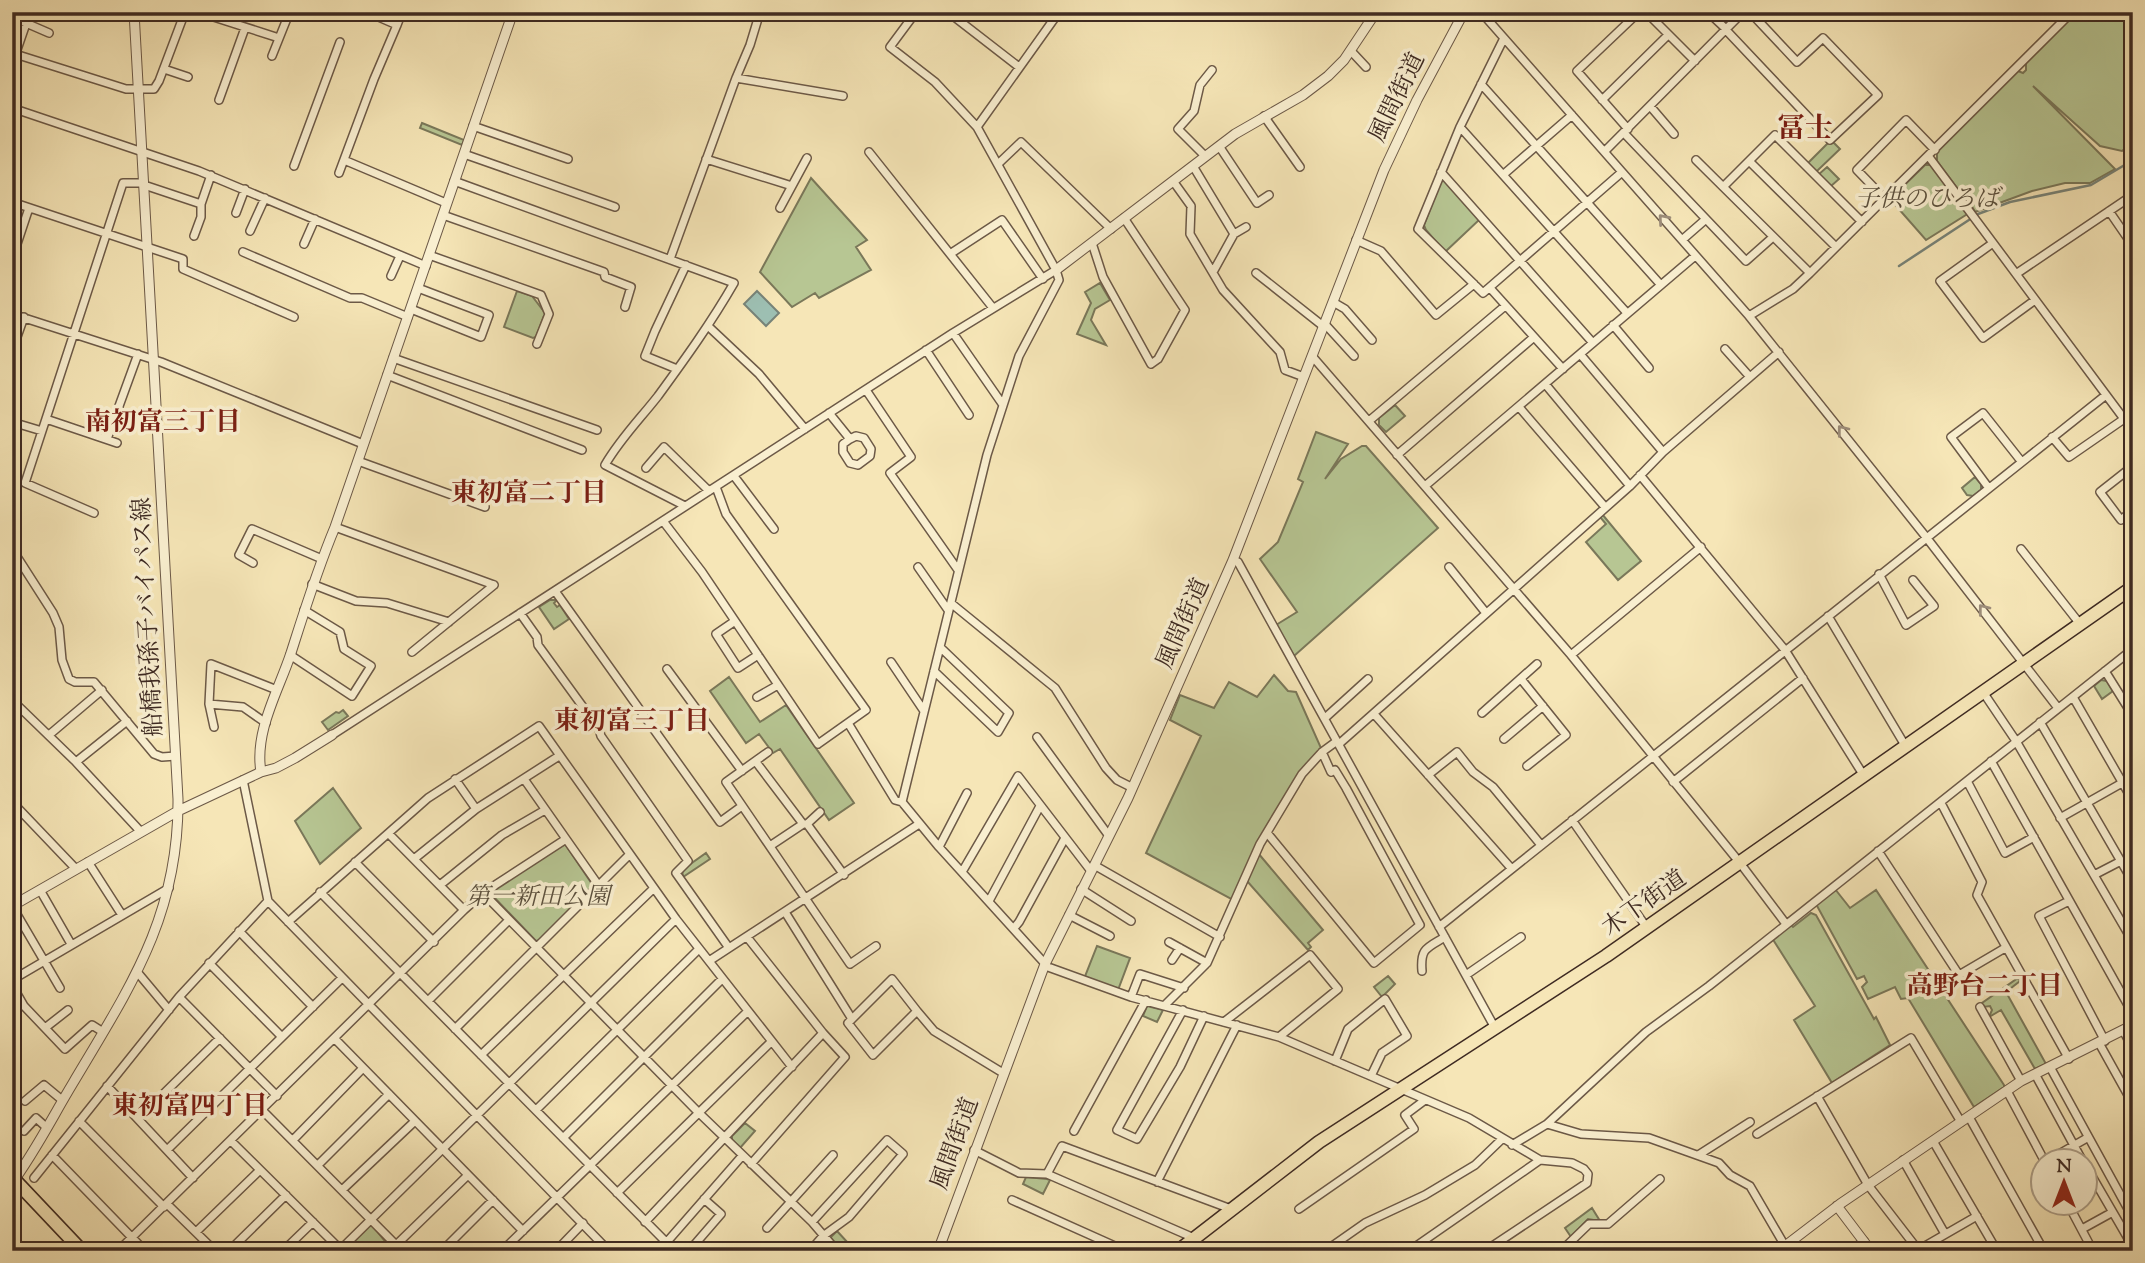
<svg xmlns="http://www.w3.org/2000/svg" width="2145" height="1263" font-family="'Sorts Mill Goudy','Noto Serif JP',serif">
<rect width="100%" height="100%" fill="#f6e6b7"/>
<filter id="stains"><feTurbulence type="fractalNoise" baseFrequency=".00286" numOctaves="4"/><feColorMatrix values="0 0 0 0 .2 0 0 0 0 .09 0 0 0 0 .02 0 0 0 .5 -.17"/></filter>
<radialGradient id="worn" r=".72"><stop offset=".6" stop-color="#630" stop-opacity="0"/><stop offset="1" stop-color="#630" stop-opacity=".3"/></radialGradient>
<path fill="#b7c693" stroke="#7a785a" stroke-width="2" d="M2077,12H2133V142L2122,151L2100,146L2033,86L2115,169L2090,183H2065L2032,191L1975,212L1969,201L1966,200L1937,161V152L2018,71L2023,73L2026,70V63Z
M422,123L464,140L462,145L420,128Z
M1831,140L1840,149L1816,172L1807,164Z
M1925,165H1933L1969,213L1926,240L1890,199Z
M1827,167L1839,179L1830,187L1818,175Z
M811,178L867,240L856,247L871,270L819,298L815,293L792,307L760,272Z
M1444,180L1479,220L1445,252L1426,230L1424,225L1441,181Z
M1100,283L1110,300L1095,309L1091,320L1106,345L1077,334L1091,303L1085,292Z
M517,291L532,296L545,313L536,337L533,338L504,327Z
M1395,405L1405,416L1386,432L1379,425V418Z
M1316,432L1348,444L1325,479L1341,459L1362,446H1366L1438,528L1294,656L1276,625L1297,612L1260,559L1278,542L1303,482L1298,479Z
M1975,477L1981,484V490L1973,496L1967,495L1962,488Z
M1602,514L1641,561L1618,580L1586,542L1606,524L1600,517Z
M550,600H557L554,603L557,607L560,605L569,619L554,629L539,607Z
M1274,675L1288,691L1296,692L1321,748L1300,773L1233,900L1146,853L1201,736L1170,720L1180,695L1214,708L1229,682L1257,697Z
M729,677L760,722L786,705L854,803L829,820L780,749L773,753L759,734L746,743L710,691Z
M2101,680L2107,681L2113,691L2102,699L2094,686Z
M343,710L348,716L328,730L322,722L336,712L339,713Z
M333,788L361,828L320,864L295,821Z
M565,844L594,887L541,940L536,941L491,894V891Z
M706,853L710,859L683,877L682,870Z
M1258,853L1323,930L1308,943L1311,947L1308,950L1247,881Z
M1835,889L1850,908L1876,890L2004,1085V1087L1974,1107L1908,998L1901,999L1895,987L1868,999L1862,987L1867,982L1864,976L1857,979L1816,904Z
M1811,913L1816,915L1874,1019L1876,1017L1890,1045L1832,1083L1794,1020L1815,1006L1772,938L1790,924L1793,927Z
M1097,946L1130,958L1118,990L1084,979Z
M1388,976L1395,984L1382,997L1374,987Z
M2018,978L2020,981L2006,992L2046,1064L2035,1069L2001,1010L1989,1017L1992,1010L1990,1006L1983,1007L1982,1003Z
M1147,1006L1163,1010L1157,1022L1143,1016Z
M745,1123L755,1131L740,1148L732,1140V1136Z
M1026,1177L1047,1179L1050,1180L1043,1194L1023,1184Z
M1592,1208L1600,1221L1588,1219L1571,1237L1565,1228Z
M369,1225H372L393,1251H342Z
M837,1231L849,1244L843,1251L830,1238Z"/>
<path fill="#9dbfb2" stroke="#778378" stroke-width="2" d="M757,291L779,313L766,326L744,304Z"/>
<g fill="none" stroke-linecap="round" stroke-linejoin="round">
<path stroke="#778378" stroke-width="2.5" d="M1899,266L1978,214L2010,202L2091,185L2133,160"/>
<g stroke="#6c5947" stroke-width="10">
<path id="minor" d="M198,12L279,38
M367,12L397,25L402,12
M916,12L890,47L935,82L977,127L1056,270L1059,280L1019,356L987,455L902,802L939,847L1048,967L1131,997L1279,1037L1469,1118L1540,1160L1572,1163L1584,1169L1588,1174L1587,1183L1485,1251
M948,12L1019,67
M1481,12L1749,316L1926,537L2058,708
M1646,12L1695,61
M1708,12L1726,29
M88,16L90,12
M12,17L49,33
M1726,30L1830,140L1878,95L1823,38L1797,62L1750,12
M1504,38L1460,127L1418,229L1483,293L1622,172
M1351,51L1366,67
M12,53L126,89H154L159,81L185,12
M272,56L288,16
M12,64L30,12
M164,69L188,77
M736,78L843,96
M1481,84L1660,284
M219,100L245,28
M1602,100L1668,35
M1650,106L1674,134
M12,108L199,171L426,266
M1264,116L1300,167
M473,126L568,159
M977,127L1059,12
M1460,127L1627,313
M1628,129L1577,71L1639,12
M1624,133L1746,261L1773,237
M1219,146L1257,203L1269,195
M1605,151L1743,12
M869,152L993,308
M464,154L615,207
M1205,156L1178,129L1194,111L1200,85L1212,70
M1929,157L2133,431
M706,159L792,186
M344,160L446,203
M1696,160L1810,273
M1749,161L1836,247
M998,164L1021,142L1111,229
M294,166L340,42
M1193,166L1234,234
M1441,172L1593,343
M339,173L374,79L397,25
M1504,174L1572,115
M454,181L734,283C711,323 685,359 658,396C640,419 620,439 605,465L685,506
M1173,181L1191,206L1190,234L1223,290L1280,352L1285,370L1304,377
M144,185L201,204V217L194,236
M1724,186L1775,135L1862,222
M1885,199L1857,170L1906,120L1935,150
M12,202L183,259V269L294,317
M201,204L211,175
M780,208L807,158
M2109,211L2133,246
M236,213L245,189
M443,215L604,272L605,277L631,287L625,307
M250,231L265,198
M1356,240L1381,251L1436,315L1474,284
M1682,240L1706,219
M1092,243L1103,277L1151,364L1158,359L1185,310L1124,218
M1993,243L1940,281L1983,338L2035,300
M304,244L315,219
M243,252L350,298H362L408,317
M950,254L1002,220L1043,279
M429,255L541,295L549,314L537,344
M12,259L29,208
M670,259L736,78L750,45L760,12
M1213,272L1234,234L1246,227
M1256,273L1323,326
M2016,274L2133,195
M391,276L400,256
M1490,288L1563,369
M1333,302L1345,309L1372,340
M411,309L481,337L489,315L418,288
M12,314L161,362L363,444
M1749,316L1793,289L1810,273L2072,12
M1324,323L1354,356
M1613,325L1649,368
M709,327L759,374L805,429
M953,333L1003,405
M1725,349L1750,377
M926,350L969,415
M12,351L24,317
M1580,354L1663,452
M1312,356L1571,655L1740,863L1786,924
M393,358L597,430
M677,369L645,356L655,331L686,265
M387,375L582,450
M1546,385L1630,486
M866,390L911,457L890,473L958,570
M1519,407L1605,507
M829,413L850,439L856,436L864,438L871,449L870,456L858,465L850,463L843,452V444L850,439
M46,419L117,443
M1369,421L1505,306
M12,422L42,431
M2052,437L2069,457L2124,419
M107,439L138,354
M1397,455L1534,337
M358,461L485,507
M2133,466L2100,492L2121,520L2133,510
M646,468L664,447L709,491
M1640,475L1785,650L1864,776
M734,476L774,529
M1425,486L1695,256
M1988,487L1951,437L1983,413L2021,461
M94,513L25,483L123,183H143
M663,521L702,572L818,744L866,710L726,514L716,487
M335,527L494,585
M12,549L53,613L59,627L62,660L69,679L75,682H94L154,754L162,757L176,756
M2021,549L2080,624
M1233,560L1238,562L1495,1028
M253,563L239,555L252,529L322,559
M918,567L948,610
M1449,567L1486,613
M1879,574L1906,625L1934,606L1913,580
M312,584L356,601L387,603L449,622
M555,591L720,822L742,806
M952,604L1055,688L1106,768L1117,780L1131,787
M520,613L537,637L538,645L599,729L601,736L688,861L676,873L729,948
M1828,616L1906,747
M735,621L716,634L738,668L758,655
M412,652L494,585
M290,655L352,696L371,666L344,649L340,632L304,610
M1571,655L1701,547
M891,662L924,711
M667,669L742,771
M934,671L998,732L1009,713L941,648
M2105,671L2133,716
M1521,679L1566,735L1527,766
M1983,692L2016,741L2133,942
M757,697L778,685
M2073,697L2133,801
M12,700L76,762L141,832
M209,704L214,727
M1482,713L1537,664
M1374,714L1511,868
M1325,718L1368,679
M2040,722L2133,882
M266,723L243,707L209,704L211,664L277,690
M848,723L895,800L902,802
M49,735L102,690
M332,735L953,333L1056,270
M1037,737L1109,836
M1504,739L1543,706
M1339,744L1630,486L1663,452L1779,352
M768,752L726,782L850,964L876,946
M1991,761L2133,1014
M76,762L127,721
M756,762L803,824H807L844,875
M1428,775L1457,752L1473,772L1493,787L1541,845
M455,779L476,809
M524,779L599,886
M1967,781L2005,853L2034,837
M1673,782L1803,678
M12,802L76,869
M1941,803L1982,882L1977,895L2069,1059
M2060,818L2122,783
M1572,820L1647,928
M807,824L820,812
M389,834L464,910
M1268,834L1374,963L1420,925L1346,788L1335,770L1331,772L1322,752
M770,846L803,824
M939,847L967,793
M1878,851L1959,975L2005,948
M414,859L476,809L559,756
M88,862L122,915
M355,862L434,942
M1094,865L1220,937
M962,872L1018,776L1091,871
M2094,875L2121,861
M440,885L502,835L545,810
M1081,889L1131,921
M40,890L71,944
M320,892L666,1242
M483,893L698,1112L812,1222L837,1251
M268,901L607,1249L605,1251
M989,901L1040,806
M2069,901L2039,916L2105,1041
M12,906L60,988
M785,912L852,1019L848,1023L873,1055L917,1011L892,979L852,1019
M1069,915L1110,936
M288,922L428,798L539,726L676,919L792,1067
M1439,927L2106,395
M1014,928L1019,922L1065,838
M239,931L313,1007
M747,937L823,1033L845,1057L751,1164
M1169,942L1207,963
M1172,960L1180,948
M709,961L919,824
M209,963L282,1037
M1422,971C1420,948 1427,948 1445,937
M138,973L169,1010
M1466,975L1521,937
M12,980L169,888
M12,985L24,1006L65,1049L92,1025L103,1032
M179,997L277,1096
M1131,997L1140,974L1184,988
M428,1001L509,920
M1165,1005L1207,963L1260,844L1302,774L1322,752L1337,741
M1980,1007L2021,1081
M1183,1010L1117,1130L1137,1139L1180,1067L1204,1016
M917,1011L934,1031L1003,1073
M1224,1022L1310,955L1338,989L1279,1037
M45,1028L68,1010
M455,1029L629,855
M2123,1030L2133,1049
M335,1039L523,1231
M2099,1043L2133,1104
M481,1055L653,889
M1335,1061L1348,1029L1385,999L1407,1036L1382,1053L1371,1076
M2050,1067L2133,1218
M2035,1074L2083,1162
M107,1086L193,1178
M2007,1091L2045,1162L2087,1138
M1817,1096L1868,1185L1919,1251
M25,1101L44,1085L62,1100
M262,1110L402,1251
M536,1110L699,949
M1969,1117L2044,1251
M138,1119L220,1038
M79,1121L164,1207
M1547,1124L1581,1134L1649,1138L1719,1163L1730,1175L1750,1186L1785,1246L1791,1251
M24,1131L36,1118L46,1127
M1074,1131L1146,1000
M1757,1134L1911,1038L1961,1122
M563,1138L722,979
M293,1140L363,1068
M231,1141L340,1249
M1933,1141L1997,1251
M1512,1145L1547,1124L1646,1032L1709,986L2133,649
M167,1150L342,978
M974,1150L1019,1173L1047,1174L1194,1238
M1700,1154L1750,1122
M52,1155L145,1251
M1903,1160L1945,1234
M318,1165L389,1094
M2086,1166L2133,1247
M1047,1174L1062,1146L1231,1209
M34,1178L179,997L268,901L243,780
M1157,1182L1237,1025
M342,1190L415,1121
M617,1193L771,1042
M1012,1200L1126,1251
M167,1204L215,1251
M2068,1204L2093,1251
M1299,1209L1414,1129L1405,1115L1425,1100
M645,1222L823,1033
M767,1228L833,1155
M2082,1229L2111,1213
M196,1232L260,1170
M396,1245L468,1175
M1918,1250L1977,1216
M118,1251L464,910L483,893L566,839
M229,1251L286,1195
M283,1251L313,1222
M339,1251L676,919
M442,1251L493,1200
M502,1251L748,1011
M556,1251L583,1223
M659,1251L742,1156
M689,1251L721,1214L704,1199
M810,1251L823,1236L849,1217L903,1154L887,1140L812,1222
M1325,1251L1365,1223L1425,1195L1475,1165L1502,1139
M1409,1251L1540,1160
M1561,1251L1589,1224H1608L1660,1179
M1850,1251L1864,1241"/>
</g>
<g stroke="#6c5947" stroke-width="11">
<path id="tertiary" d="M1056,270L1235,134L1303,95L1328,76L1344,60L1376,12
M261,772C254,731 279,690 291,653C305,609 317,570 335,527L513,12
M12,906L178,811L261,772L276,768L295,758L332,735
M12,1183C35,1152 53,1116 73,1083C130,987 179,916 178,799L134,12
M1837,1206L1871,1251
M1785,1246L1840,1204L2021,1081L2133,1025
M938,1251L1045,964L1128,798L1233,560L1384,170L1417,100L1464,12"/>
</g>
<g stroke="#3e2a22" stroke-width="15">
<path id="primary" d="M12,1177L82,1251
M1178,1251L1319,1142L1606,956L2133,587"/>
</g>
<use href="#minor" stroke="#f9efd0" stroke-width="7"/>
<use href="#tertiary" stroke="#f9efd0" stroke-width="9"/>
<use href="#primary" stroke="#f6e6b7" stroke-width="12"/>
</g>
<defs><path id="oneway-chevron" d="M-2-3.5L2.5 0L-2 3.5" fill="none" stroke-width="1.6" stroke-linecap="round" stroke-linejoin="round" transform="scale(1.75)"/></defs>
<g stroke="#9c8c79">
<use href="#oneway-chevron" transform="translate(1663 219) rotate(-131)"/>
<use href="#oneway-chevron" transform="translate(1842 430) rotate(-128)"/>
<use href="#oneway-chevron" transform="translate(1983 609) rotate(-128)"/>
</g>
<g text-anchor="middle" dominant-baseline="central" stroke-width="7" stroke-linejoin="round" paint-order="stroke">
<g font-size="24" fill="#3e2a22" stroke="#f9efd0">
<text transform="translate(1398 98) rotate(-64)">風間街道</text>
<text transform="translate(149 617) rotate(-93)">船橋我孫子バイパス線</text>
<text transform="translate(1184 624) rotate(-66)">風間街道</text>
<text transform="translate(1645 904) rotate(-35)">木下街道</text>
<text transform="translate(956 1144) rotate(-70)">風間街道</text>
</g>
<g font-size="24" font-style="italic" fill="#5c513e" stroke="#f9efd0">
<text x="1927" y="200">子供のひろば</text>
<text x="538" y="898">第一新田公園</text>
</g>
<g font-size="26" font-weight="bold" fill="#7a1f14" stroke="#f9efd0">
<text x="163" y="423">南初富三丁目</text>
<text x="529" y="494">東初富二丁目</text>
<text x="632" y="722">東初富三丁目</text>
<text x="1985" y="987">高野台二丁目</text>
<text x="190" y="1107">東初富四丁目</text>
</g>
<g font-size="28" font-weight="bold" fill="#7a1f14" stroke="#f9efd0">
<text x="1805" y="130">冨士</text>
</g>
</g>
<rect width="2145" height="1263" fill="none" stroke="#f6e6b7" stroke-width="42"/>
<rect x="14" y="14" width="2117" height="1235" fill="none" stroke="#3e2a22" stroke-width="3.5"/>
<rect x="21" y="21" width="2103" height="1221" fill="none" stroke="#3e2a22" stroke-width="2"/>
<g transform="translate(2064 1182)"><circle r="33" fill="#f9efd0" stroke="#aea08a" stroke-width="2"/>
<path d="M0-5L12 26L0 18L-12 26Z" fill="#8f2418"/>
<text y="-10" font-size="19" font-weight="bold" text-anchor="middle" fill="#3e2a22">N</text>
</g>
<rect width="100%" height="100%" filter="url(#stains)"/>
<rect width="100%" height="100%" fill="url(#worn)"/>
</svg>
